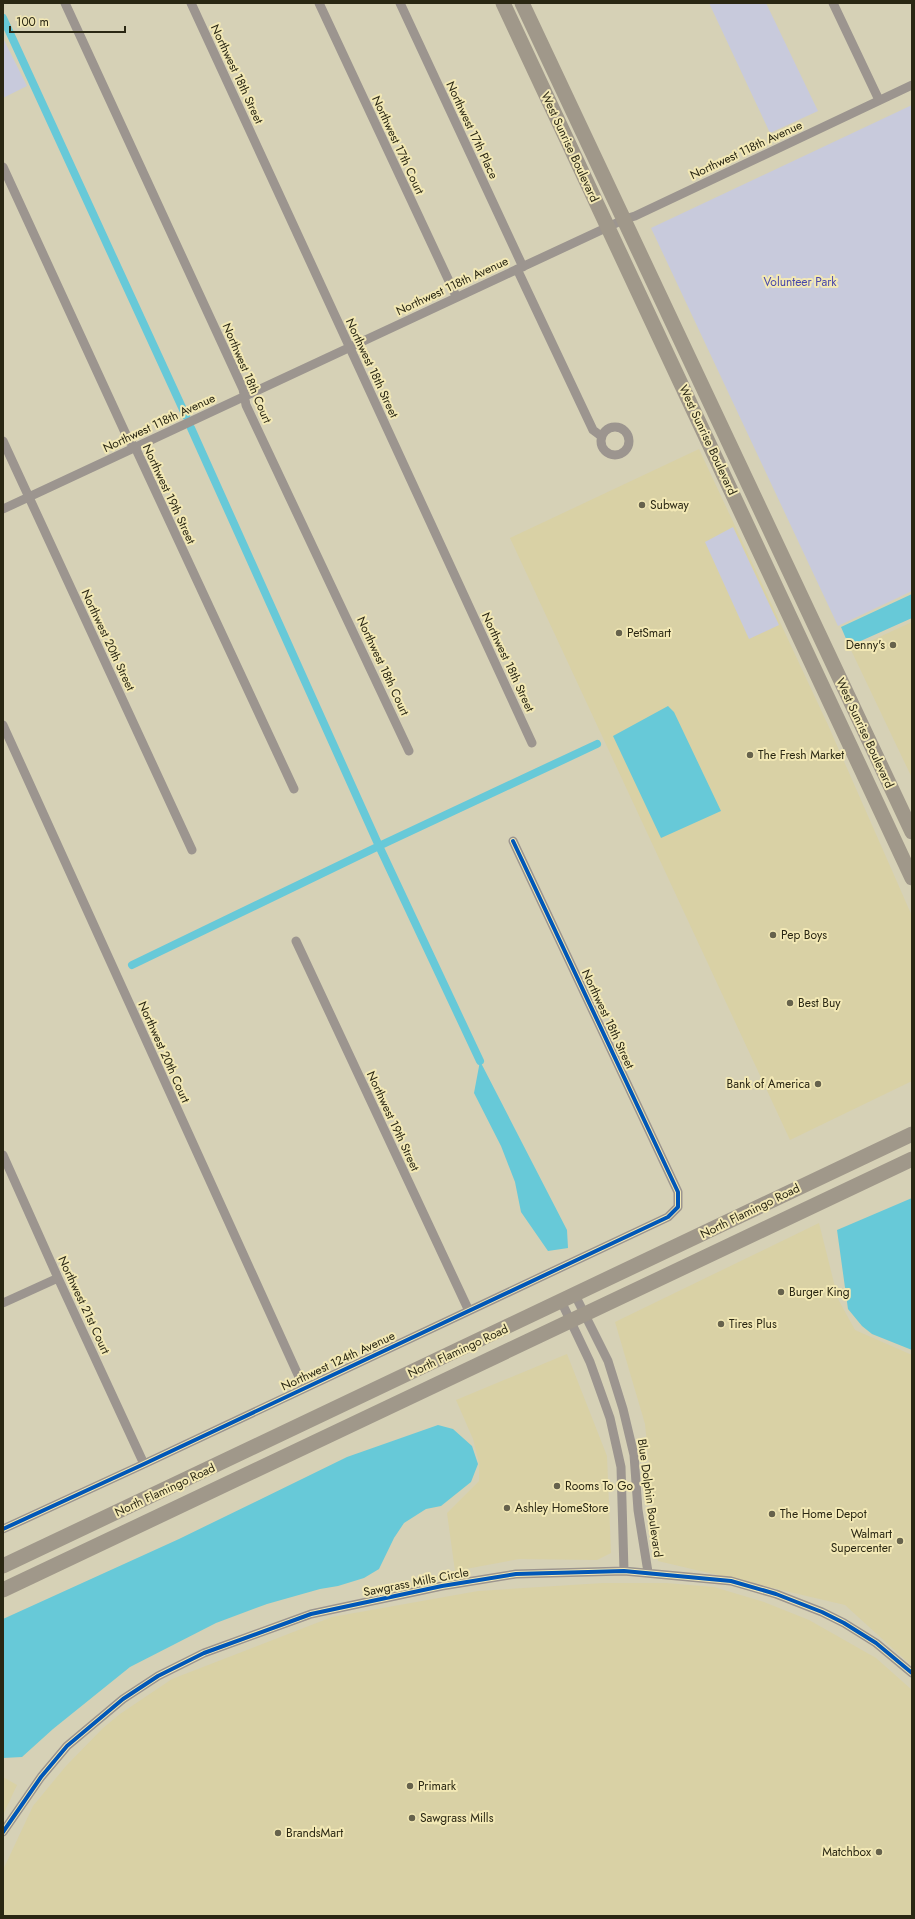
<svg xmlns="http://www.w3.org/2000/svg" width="915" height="1919" font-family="Jost,sans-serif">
<rect width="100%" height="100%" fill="#d6d1b6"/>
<path fill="#d9d1a5" d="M699,449L828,725L912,916V1081L790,1140L510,538Z
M912,622V778L851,650Z
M819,1223L838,1299L855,1330L912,1355V1666L845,1605L658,1561L645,1424L615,1322Z
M567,1354L607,1456L611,1553L597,1560L519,1559L455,1571L447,1513L479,1481V1463L473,1439L456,1400Z
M603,1583H666L714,1587L764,1602L809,1620L876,1658L912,1690V1916H3V1870L33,1806L66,1766L103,1728L120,1714L172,1679L332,1617L478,1591Z
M3,1777L17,1785L3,1815Z"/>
<path fill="#c8cadc" d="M709,3H766L818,111L770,133Z
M3,38L27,86L3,98Z
M912,105V591L838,626L651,228Z
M733,527L779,625L749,639L705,542Z"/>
<path fill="#67c9d8" d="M912,594V618L854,644L847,641L841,627Z
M668,706L674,712L721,811L661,838L613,736Z
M480,1061L567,1230L568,1248L548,1251L521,1212L515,1182L501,1146L474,1093Z
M912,1198V1350L872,1334L862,1326L848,1309L837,1230Z
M438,1425L453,1429L472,1446L478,1464L471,1482L441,1506L426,1509L404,1523L394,1538L379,1569L364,1578L338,1586L320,1589L267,1604L216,1623L130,1667L53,1729L22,1757L3,1758V1619L179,1539L347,1457Z"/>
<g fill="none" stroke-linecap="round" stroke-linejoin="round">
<path stroke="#67c9d8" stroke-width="8" d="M3,18L186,416
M191,428L379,846L480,1061
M132,965L379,846L597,744"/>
<path stroke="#9c958f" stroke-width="9" d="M65,3L243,389L246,405L409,751
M191,3L532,743
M319,3L456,296
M400,3L523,267
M833,3L879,100
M3,167L129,441L135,447L294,789
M517,269L593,430L601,436
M601 441a14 14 0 1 1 28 0a14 14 0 1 1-28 0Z
M3,441L192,850
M3,509L625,219L635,216L912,85
M3,725L304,1388
M296,941L469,1311
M3,1155L58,1278L144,1464
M575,1295L608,1361L623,1409L634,1455L638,1510L648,1572
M561,1301L590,1362L610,1418L621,1467L624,1571
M3,1303L58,1278
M3,1529L144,1464L668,1217L678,1207V1192L513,841
M3,1832L41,1777L67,1746L123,1699L158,1676L204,1653L311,1614L442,1586L516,1574L624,1571L731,1581L776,1594L822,1612L844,1623L876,1643L912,1673"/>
<path stroke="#a0988a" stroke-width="15" d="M503,3L912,878
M522,3L912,832
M3,1566L912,1134
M3,1590L912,1159"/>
<g stroke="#f2e8b5" stroke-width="6">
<path id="cycleway" d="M3,1529L144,1464L668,1217L678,1207V1192L513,841
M3,1832L41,1777L67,1746L123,1699L158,1676L204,1653L311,1614L442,1586L516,1574L624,1571L731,1581L776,1594L822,1612L844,1623L876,1643L912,1673"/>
</g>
<use href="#cycleway" stroke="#0057b8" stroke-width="4"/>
</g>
<g fill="#66624c" stroke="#f2e8b5" stroke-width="1.5">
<circle cx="642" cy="505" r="4"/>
<circle cx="619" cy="633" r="4"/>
<circle cx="893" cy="645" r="4"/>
<circle cx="750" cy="755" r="4"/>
<circle cx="773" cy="935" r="4"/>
<circle cx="790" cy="1003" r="4"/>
<circle cx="818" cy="1084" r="4"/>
<circle cx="781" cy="1292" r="4"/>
<circle cx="721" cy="1324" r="4"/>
<circle cx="557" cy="1486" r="4"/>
<circle cx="507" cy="1508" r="4"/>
<circle cx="772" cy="1514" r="4"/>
<circle cx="900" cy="1541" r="4"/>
<circle cx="410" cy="1786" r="4"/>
<circle cx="412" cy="1818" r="4"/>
<circle cx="278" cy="1833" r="4"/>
<circle cx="879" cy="1852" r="4"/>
</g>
<g text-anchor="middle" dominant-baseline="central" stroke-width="4" stroke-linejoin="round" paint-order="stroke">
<g font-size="12" fill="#2a2713" stroke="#f2e8b5">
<text transform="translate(237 74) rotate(65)">Northwest 18th Street</text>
<text transform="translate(472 130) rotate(65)">Northwest 17th Place</text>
<text transform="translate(398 145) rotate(65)">Northwest 17th Court</text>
<text transform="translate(570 147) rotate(65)">West Sunrise Boulevard</text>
<text transform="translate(746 150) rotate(-25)">Northwest 118th Avenue</text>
<text transform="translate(452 286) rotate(-25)">Northwest 118th Avenue</text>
<text transform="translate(372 368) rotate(65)">Northwest 18th Street</text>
<text transform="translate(247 373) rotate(67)">Northwest 18th Court</text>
<text transform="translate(159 423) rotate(-25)">Northwest 118th Avenue</text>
<text transform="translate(708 440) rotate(65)">West Sunrise Boulevard</text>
<text transform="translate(169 494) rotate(65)">Northwest 19th Street</text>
<text transform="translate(108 640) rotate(65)">Northwest 20th Street</text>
<text transform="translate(508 662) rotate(65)">Northwest 18th Street</text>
<text transform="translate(383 666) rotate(65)">Northwest 18th Court</text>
<text transform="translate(865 733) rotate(65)">West Sunrise Boulevard</text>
<text transform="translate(608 1019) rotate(65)">Northwest 18th Street</text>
<text transform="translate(164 1052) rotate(66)">Northwest 20th Court</text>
<text transform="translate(393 1121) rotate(65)">Northwest 19th Street</text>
<text transform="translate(750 1211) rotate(-26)">North Flamingo Road</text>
<text transform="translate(84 1305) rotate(65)">Northwest 21st Court</text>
<text transform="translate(458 1351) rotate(-25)">North Flamingo Road</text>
<text transform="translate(338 1361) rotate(-25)">Northwest 124th Avenue</text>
<text transform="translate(165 1490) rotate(-25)">North Flamingo Road</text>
<text transform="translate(650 1498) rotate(82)">Blue Dolphin Boulevard</text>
<text transform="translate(416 1582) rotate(-11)">Sawgrass Mills Circle</text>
</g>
<g font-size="12" fill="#4847ab" stroke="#f2e8b5">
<text x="800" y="282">Volunteer Park</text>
</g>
<g font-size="12" fill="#2a2713" stroke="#f2e8b5" text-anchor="start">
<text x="650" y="505">Subway</text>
<text x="627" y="633">PetSmart</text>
<text x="885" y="645" text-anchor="end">Denny's</text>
<text x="758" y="755">The Fresh Market</text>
<text x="781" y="935">Pep Boys</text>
<text x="798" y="1003">Best Buy</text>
<text x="810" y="1084" text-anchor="end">Bank of America</text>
<text x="789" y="1292">Burger King</text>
<text x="729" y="1324">Tires Plus</text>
<text x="565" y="1486">Rooms To Go</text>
<text x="515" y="1508">Ashley HomeStore</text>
<text x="780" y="1514">The Home Depot</text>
<text x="892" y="1534" text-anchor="end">Walmart<tspan x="892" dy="14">Supercenter</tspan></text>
<text x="418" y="1786">Primark</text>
<text x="420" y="1818">Sawgrass Mills</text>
<text x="286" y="1833">BrandsMart</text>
<text x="871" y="1852" text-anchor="end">Matchbox</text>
</g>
</g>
<rect width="915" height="1919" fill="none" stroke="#2a2713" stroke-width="8"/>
<path d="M10 26v6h115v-6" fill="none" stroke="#2a2713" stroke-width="2"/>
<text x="16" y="26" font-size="12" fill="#2a2713" stroke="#f2e8b5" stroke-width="3" paint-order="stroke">100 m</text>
</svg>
